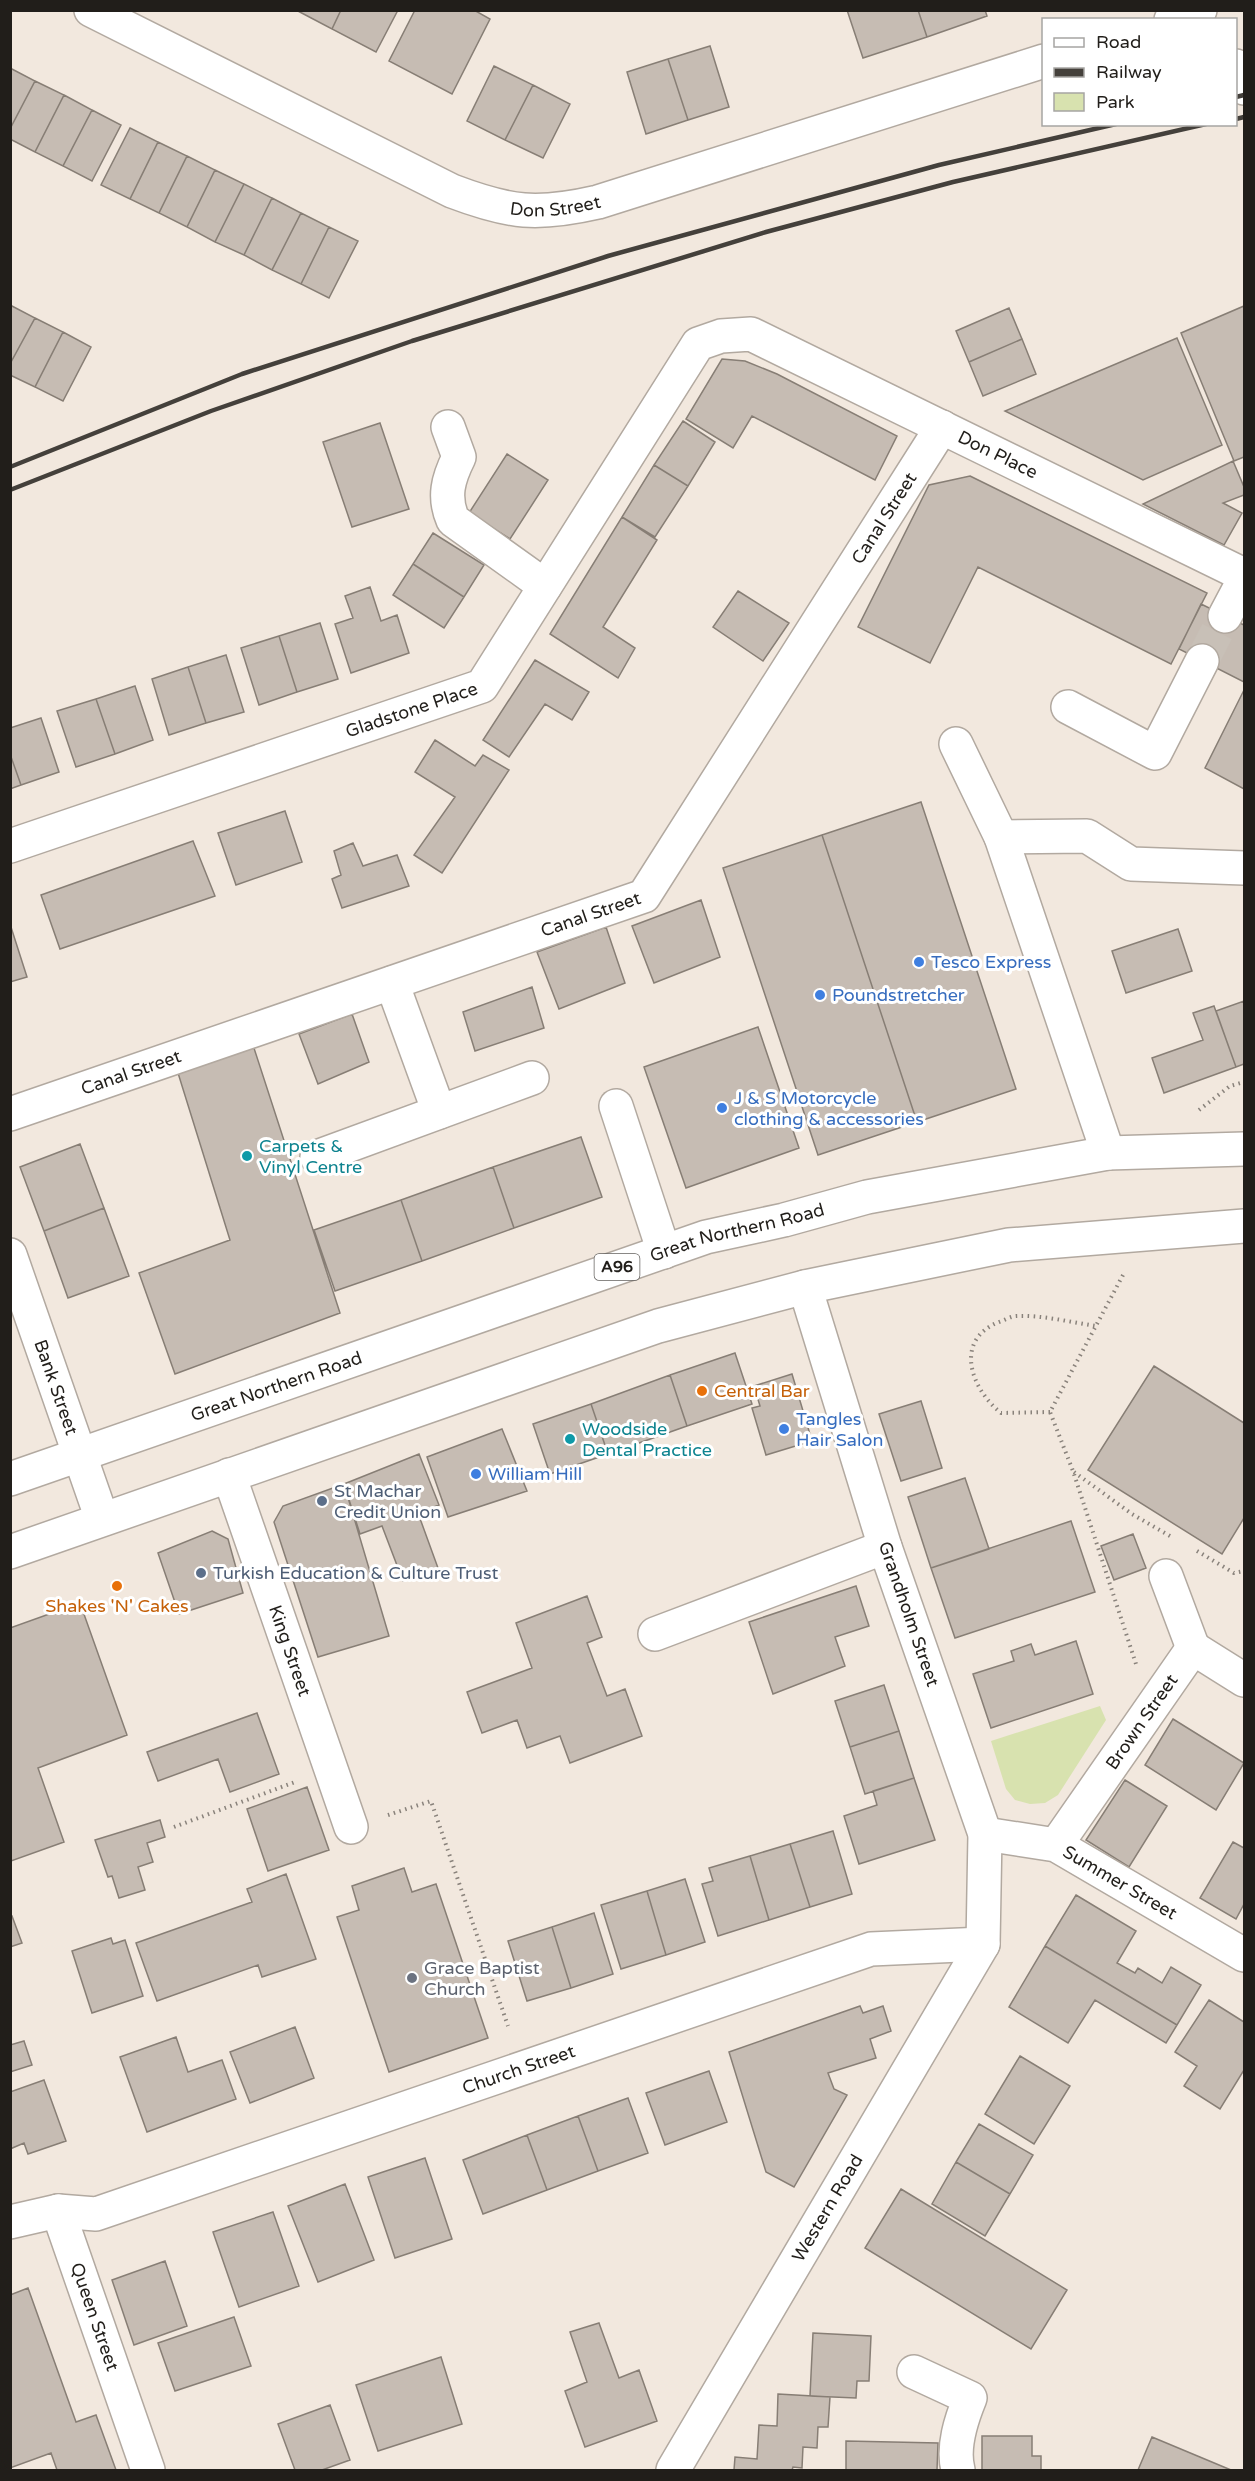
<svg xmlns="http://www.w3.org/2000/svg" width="1255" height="2481" font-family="'Varela Round',sans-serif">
<rect width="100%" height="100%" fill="#f2e8de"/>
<path fill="#d8e2af" d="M1100,1706L1106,1720L1058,1795L1045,1803L1030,1804L1015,1800L1006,1789L991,1741Z"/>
<path fill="#c6bcb3" stroke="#877e75" stroke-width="1.5" d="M296,10H341L332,29Z
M341,10H398L376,52L332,29Z
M415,10H474L490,19L452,94L389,61Z
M847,10H918L927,37L863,58Z
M918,10H985L987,16L927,37Z
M710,46L729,107L688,120L668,59Z
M668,59L688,120L646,134L627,72Z
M494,66L533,85L505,140L467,121Z
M10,68L35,81L10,129Z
M35,81L64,95L35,152L10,139V129Z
M533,85L570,104L543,158L505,140Z
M64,95L92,110L63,166L35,152Z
M92,110L121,125L92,181L63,166Z
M130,128L158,142L130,199L101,185Z
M158,142L187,156L159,213L130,199Z
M187,156L215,170L187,227L159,213Z
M215,170L244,184L215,242L187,227Z
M244,184L272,198L244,255L215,242Z
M272,198L301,213L272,270L244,255Z
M301,213L329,227L301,284L272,270Z
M329,227L358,241L329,298L301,284Z
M10,305L35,318L10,364Z
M1244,306V457L1234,461L1181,333Z
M1009,308L1022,339L969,362L956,331Z
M35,318L63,332L35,387L10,375V364Z
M63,332L91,347L63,401L35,387Z
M1177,338L1222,445L1143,480L1005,411Z
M1022,339L1036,374L983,396L969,362Z
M722,359L745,361L777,374L897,436L875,480L752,416L733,448L686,419Z
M683,421L715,442L688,486L654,465Z
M380,423L409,509L352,527L323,442Z
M507,454L548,480L510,539L469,513Z
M1233,461L1244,487V495L1223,503L1242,513L1224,545L1143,504Z
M654,465L688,486L655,537L622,517Z
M970,476L1207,593L1171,664L978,567L930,663L858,627L929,485Z
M622,517L657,540L603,627L635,648L618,678L550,634Z
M433,533L484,565L464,597L413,564Z
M413,564L464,597L444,628L393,595Z
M370,587L381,621L397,615L409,653L351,673L335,624L353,618L345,596Z
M738,591L789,623L763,661L713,627Z
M1201,604L1244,625V682L1179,649Z
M320,623L338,679L297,692L279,636Z
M279,636L297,692L259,705L241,648Z
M226,655L244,712L206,723L188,667Z
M535,660L589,692L572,720L545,704L509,757L483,740Z
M188,667L206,723L169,735L152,679Z
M135,686L153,740L115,754L96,699Z
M1244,690V789L1205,768Z
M96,699L115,754L76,767L57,711Z
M41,718L59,772L21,785L10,754V728Z
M435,740L475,766L483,755L509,770L442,873L414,855L455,797L415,772Z
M10,754L21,785L10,789Z
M921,802L1016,1089L917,1122L822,835Z
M285,811L302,862L236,885L218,833Z
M822,835L917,1122L818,1155L723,868Z
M193,841L215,896L60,949L41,895Z
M353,843L363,866L397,855L409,886L342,908L332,879L341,875L334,851Z
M701,900L720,957L654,983L632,926Z
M10,924L27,977L10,982Z
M606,927L625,983L559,1009L537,952Z
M1178,929L1192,971L1126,993L1112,951Z
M532,987L544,1028L475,1051L463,1012Z
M1244,1001V1064L1236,1067L1216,1011Z
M1214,1006L1236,1067L1164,1093L1152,1058L1203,1040L1193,1013Z
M352,1014L369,1062L318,1084L299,1034Z
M758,1027L799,1148L686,1188L644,1067Z
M253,1045L340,1313L175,1374L139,1273L230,1240L178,1073Z
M581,1137L602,1197L514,1228L493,1167Z
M80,1144L104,1208L44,1231L20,1167Z
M493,1167L514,1228L422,1261L401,1200Z
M401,1200L422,1261L335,1291L314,1230Z
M104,1208L129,1276L68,1298L44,1231Z
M735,1353L752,1404L687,1426L670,1375Z
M1154,1366L1244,1423V1518L1222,1554L1088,1470Z
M792,1374L812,1441L766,1455L752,1408L760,1406L754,1386Z
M670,1375L687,1426L608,1454L591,1404Z
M921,1401L942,1468L901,1481L879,1414Z
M591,1404L608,1454L550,1474L533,1424Z
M502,1429L527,1491L448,1517L427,1457Z
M419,1454L439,1505L418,1513L438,1568L403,1581L382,1526L360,1534L344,1484Z
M965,1478L989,1549L931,1568L908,1497Z
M344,1484L389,1636L318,1657L274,1522L283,1506Z
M1071,1521L1095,1592L955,1638L931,1568Z
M212,1531L228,1539L243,1593L179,1614L158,1553Z
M1133,1534L1146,1568L1114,1580L1101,1546Z
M856,1586L869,1626L835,1637L845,1666L773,1694L749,1622Z
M587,1596L602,1637L587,1643L607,1696L625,1689L642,1736L570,1763L560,1736L527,1748L517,1720L482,1733L467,1692L532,1668L516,1623Z
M80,1603L127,1735L38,1768L64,1842L11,1861L10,1628Z
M1076,1641L1093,1694L991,1728L973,1674L1014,1661L1011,1651L1031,1644L1035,1655Z
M884,1685L899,1731L850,1747L835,1701Z
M257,1713L279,1774L230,1792L218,1759L158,1781L147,1752Z
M1173,1719L1244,1763L1216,1810L1145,1765Z
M899,1731L914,1778L865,1794L850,1747Z
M914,1778L935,1840L859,1864L844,1816L877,1805L873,1791Z
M1125,1780L1167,1806L1129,1867L1086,1840Z
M307,1787L329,1850L268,1871L247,1809Z
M160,1820L165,1837L147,1843L153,1862L138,1867L145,1890L119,1898L112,1876L108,1877L95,1840Z
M833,1831L852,1894L810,1907L790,1844Z
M1233,1842L1244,1848V1904L1236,1919L1200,1898Z
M790,1844L810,1907L769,1920L750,1856Z
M750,1856L769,1920L718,1936L702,1884L713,1881L709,1868Z
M404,1868L412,1892L436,1884L488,2038L389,2072L337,1917L359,1910L352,1886Z
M286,1874L316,1959L262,1977L258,1965L157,2001L136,1943L252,1902L247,1889Z
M685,1879L705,1942L666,1955L647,1891Z
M647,1891L666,1955L621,1969L601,1905Z
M1076,1895L1136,1931L1117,1963L1135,1973L1138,1968L1162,1983L1171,1967L1201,1985L1177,2025L1045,1946Z
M594,1913L613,1974L571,1988L552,1927Z
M12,1916L22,1943L10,1947V1917Z
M552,1927L571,1988L527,2001L508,1941Z
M111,1938L113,1944L125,1940L143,1996L92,2013L72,1951Z
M1045,1946L1177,2025L1166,2043L1095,2000L1068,2043L1009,2007Z
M1209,2000L1244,2022V2070L1220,2109L1184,2086L1197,2066L1175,2052Z
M860,2006L863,2013L883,2006L891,2031L870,2039L876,2058L828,2073L834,2089L847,2095L794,2187L766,2172L729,2052Z
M295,2027L314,2078L250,2103L230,2052Z
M176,2037L188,2072L222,2060L236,2099L147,2132L120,2057Z
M24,2041L32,2065L10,2072V2045Z
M1020,2056L1070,2086L1034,2144L985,2114Z
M709,2071L727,2122L665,2145L646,2093Z
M44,2080L66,2141L28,2154L24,2143L10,2149V2092Z
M628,2098L648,2153L598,2171L578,2116Z
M578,2116L598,2171L547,2190L527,2135Z
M979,2124L1033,2155L1010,2194L956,2162Z
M527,2135L547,2190L483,2214L463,2160Z
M425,2158L452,2239L395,2258L368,2177Z
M956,2162L1010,2194L985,2236L932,2204Z
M345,2184L374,2260L318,2282L288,2206Z
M901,2189L1067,2290L1031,2349L865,2248Z
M273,2212L299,2286L239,2307L213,2232Z
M165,2261L187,2326L134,2345L112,2280Z
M28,2288L76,2422L96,2415L116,2470H57L51,2453L10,2468V2295Z
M234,2317L251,2366L175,2391L158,2343Z
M599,2323L619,2378L639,2370L657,2421L585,2447L565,2391L587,2382L570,2332Z
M813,2333L871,2336L869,2381H857L856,2398L810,2396Z
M441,2357L462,2424L378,2451L356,2385Z
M778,2394L830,2397L828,2427H818L817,2448L803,2447L802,2468L793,2467L792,2470H734L735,2457L757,2459L759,2425L777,2426Z
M330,2405L350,2460L322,2470H295L278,2424Z
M982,2436H1032V2456H1041V2470H982Z
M1152,2437L1231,2470H1138Z
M846,2441L938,2443L937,2470H846Z"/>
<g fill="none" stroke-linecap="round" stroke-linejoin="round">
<path stroke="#c8c0b7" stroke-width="33" stroke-dasharray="33 16" stroke-linecap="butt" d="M1202,661L1225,616"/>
<g stroke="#b2a9a0" stroke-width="36">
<g id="minor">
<path id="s1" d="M91,10L452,191C510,213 537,216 598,202L1044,61"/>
<path d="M1171,20L1200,10"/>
<path d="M1236,66L1244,88"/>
<path d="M448,427L459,457C448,479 443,497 453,520L545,586"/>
<path d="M1225,616L1244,580"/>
<path d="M1068,707L1155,753L1202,661"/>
<path d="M956,744L1001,837L1108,1153"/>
<path d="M1001,837L1087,836L1131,864L1244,868"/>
<path id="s2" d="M10,846L482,686L698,344L721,336L751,334L1244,575"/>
<path d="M392,983L439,1112"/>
<path d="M616,1106L664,1252"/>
<path id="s3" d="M10,1114L644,896L942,427"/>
<path d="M317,1157L532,1078"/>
<path id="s4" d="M10,1255L102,1519"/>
<path id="s5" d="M229,1475L351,1827"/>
<path d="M1166,1576L1193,1648"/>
<path d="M655,1634L885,1547"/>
<path id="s6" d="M985,1834L1056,1845L1244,1955"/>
<path id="s7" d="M1056,1845L1193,1648L1244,1680"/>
<path id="s8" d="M58,2211L148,2470"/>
<path id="s9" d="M10,2222L58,2211L96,2214L871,1949L983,1944"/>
<path d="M914,2372L970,2398C961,2420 952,2447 958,2470"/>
<path id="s10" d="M673,2470L983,1944L985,1834L885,1547L805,1287"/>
</g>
</g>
<g stroke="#b2a9a0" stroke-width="36">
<g id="major">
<path id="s11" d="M10,1479L706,1237L784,1220L867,1197L1108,1153L1244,1149"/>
<path d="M10,1552L658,1326L805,1287L1009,1245L1244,1226"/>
</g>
</g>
<path stroke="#89827b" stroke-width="4" stroke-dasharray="1.5 4.5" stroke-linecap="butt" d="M1199,1110L1230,1086L1244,1082
M1123,1275L1050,1412L1073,1471L1136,1664
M1050,1412L1001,1413C971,1389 953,1340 999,1322C1005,1320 1011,1316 1017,1316C1042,1315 1070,1322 1096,1326
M1074,1472L1132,1514L1170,1536
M1197,1551L1234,1573L1244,1571
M388,1815L431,1801L508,2026
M174,1827L295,1782"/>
<use href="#minor" stroke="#fff" stroke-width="33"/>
<use href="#major" stroke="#fff" stroke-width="33"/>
<path stroke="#44403b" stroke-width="4.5" d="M1236,97L1244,95
M1236,119L1244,117
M10,467L242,374L608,256L939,165L1116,124
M10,490L211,411L412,341L766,232L953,182L1206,124"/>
</g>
<g fill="#3f7fe0" stroke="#fff" stroke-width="2">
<circle cx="919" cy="962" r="6"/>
<circle cx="820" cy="995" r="6"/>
<circle cx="722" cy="1108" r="6"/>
<circle cx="784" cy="1429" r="6"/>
<circle cx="476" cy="1474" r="6"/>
</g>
<g fill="#0f9aa8" stroke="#fff" stroke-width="2">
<circle cx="247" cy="1156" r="6"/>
<circle cx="570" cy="1439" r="6"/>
</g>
<g fill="#e8710a" stroke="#fff" stroke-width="2">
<circle cx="702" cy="1391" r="6"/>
<circle cx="117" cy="1586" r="6"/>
</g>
<g fill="#5c6f8a" stroke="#fff" stroke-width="2">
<circle cx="322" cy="1501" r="6"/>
<circle cx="201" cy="1573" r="6"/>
</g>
<circle fill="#6b7280" stroke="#fff" stroke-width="2" cx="412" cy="1978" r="6"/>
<g text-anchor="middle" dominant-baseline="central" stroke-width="6" stroke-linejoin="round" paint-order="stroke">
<rect fill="#fff" stroke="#64625f" stroke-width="1.5" x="594.5" y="1254" width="45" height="26" rx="4.5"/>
<g font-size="16" font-weight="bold" fill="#211e1a">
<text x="617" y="1267">A96</text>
</g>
<g font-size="18" fill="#211e1a" stroke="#fff">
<text stroke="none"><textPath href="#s1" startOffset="510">Don Street</textPath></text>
<text stroke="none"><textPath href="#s2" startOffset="1232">Don Place</textPath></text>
<text stroke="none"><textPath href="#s3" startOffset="1118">Canal Street</textPath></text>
<text stroke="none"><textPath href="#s2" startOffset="424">Gladstone Place</textPath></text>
<text stroke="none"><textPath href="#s3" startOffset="614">Canal Street</textPath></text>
<text stroke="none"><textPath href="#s3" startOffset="128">Canal Street</textPath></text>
<text stroke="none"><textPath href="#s11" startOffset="768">Great Northern Road</textPath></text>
<text stroke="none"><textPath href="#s11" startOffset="282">Great Northern Road</textPath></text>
<text stroke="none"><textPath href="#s4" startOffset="140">Bank Street</textPath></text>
<text transform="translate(909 1614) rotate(71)">Grandholm Street</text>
<text stroke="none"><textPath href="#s5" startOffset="186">King Street</textPath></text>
<text stroke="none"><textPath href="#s7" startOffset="150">Brown Street</textPath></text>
<text stroke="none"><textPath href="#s6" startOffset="146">Summer Street</textPath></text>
<text stroke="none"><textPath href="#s9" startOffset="534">Church Street</textPath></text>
<text stroke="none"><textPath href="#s10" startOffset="304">Western Road</textPath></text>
<text stroke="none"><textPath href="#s8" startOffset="112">Queen Street</textPath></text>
</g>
<g font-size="18" fill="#366cbe" stroke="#fff" text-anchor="start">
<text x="931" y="962">Tesco Express</text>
<text x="832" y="995">Poundstretcher</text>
<text x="734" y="1098">J &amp; S Motorcycle<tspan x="734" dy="21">clothing &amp; accessories</tspan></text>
<text x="796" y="1419">Tangles<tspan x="796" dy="21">Hair Salon</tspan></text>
<text x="488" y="1474">William Hill</text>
</g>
<g font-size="18" fill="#0d838f" stroke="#fff" text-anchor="start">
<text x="259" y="1146">Carpets &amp;<tspan x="259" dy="21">Vinyl Centre</tspan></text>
<text x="582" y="1429">Woodside<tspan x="582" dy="21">Dental Practice</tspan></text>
</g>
<g font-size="18" fill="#c56008" stroke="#fff" text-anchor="start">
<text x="714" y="1391">Central Bar</text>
<text x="117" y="1606" text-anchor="middle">Shakes 'N' Cakes</text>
</g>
<g font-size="18" fill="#4e5e75" stroke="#fff" text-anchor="start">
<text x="334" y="1491">St Machar<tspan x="334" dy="21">Credit Union</tspan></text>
<text x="213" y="1573">Turkish Education &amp; Culture Trust</text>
</g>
<g font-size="18" fill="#5b616d" stroke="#fff" text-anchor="start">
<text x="424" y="1968">Grace Baptist<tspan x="424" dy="21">Church</tspan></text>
</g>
</g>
<rect width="1255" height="2481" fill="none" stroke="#211e1a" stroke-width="24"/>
<rect x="1042" y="18" width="195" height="108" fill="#ffffff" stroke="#a6a5a3" stroke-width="1.5"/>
<rect x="1054" y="38" width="30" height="9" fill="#ffffff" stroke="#a6a5a3" stroke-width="1.5"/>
<text x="1096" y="48" font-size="18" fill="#211e1a">Road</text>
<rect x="1054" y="68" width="30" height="9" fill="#44403b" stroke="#a6a5a3" stroke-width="1.5"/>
<text x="1096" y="78" font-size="18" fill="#211e1a">Railway</text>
<rect x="1054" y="93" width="30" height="18" fill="#d8e2af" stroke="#a6a5a3" stroke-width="1.5"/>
<text x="1096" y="108" font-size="18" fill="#211e1a">Park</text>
</svg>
